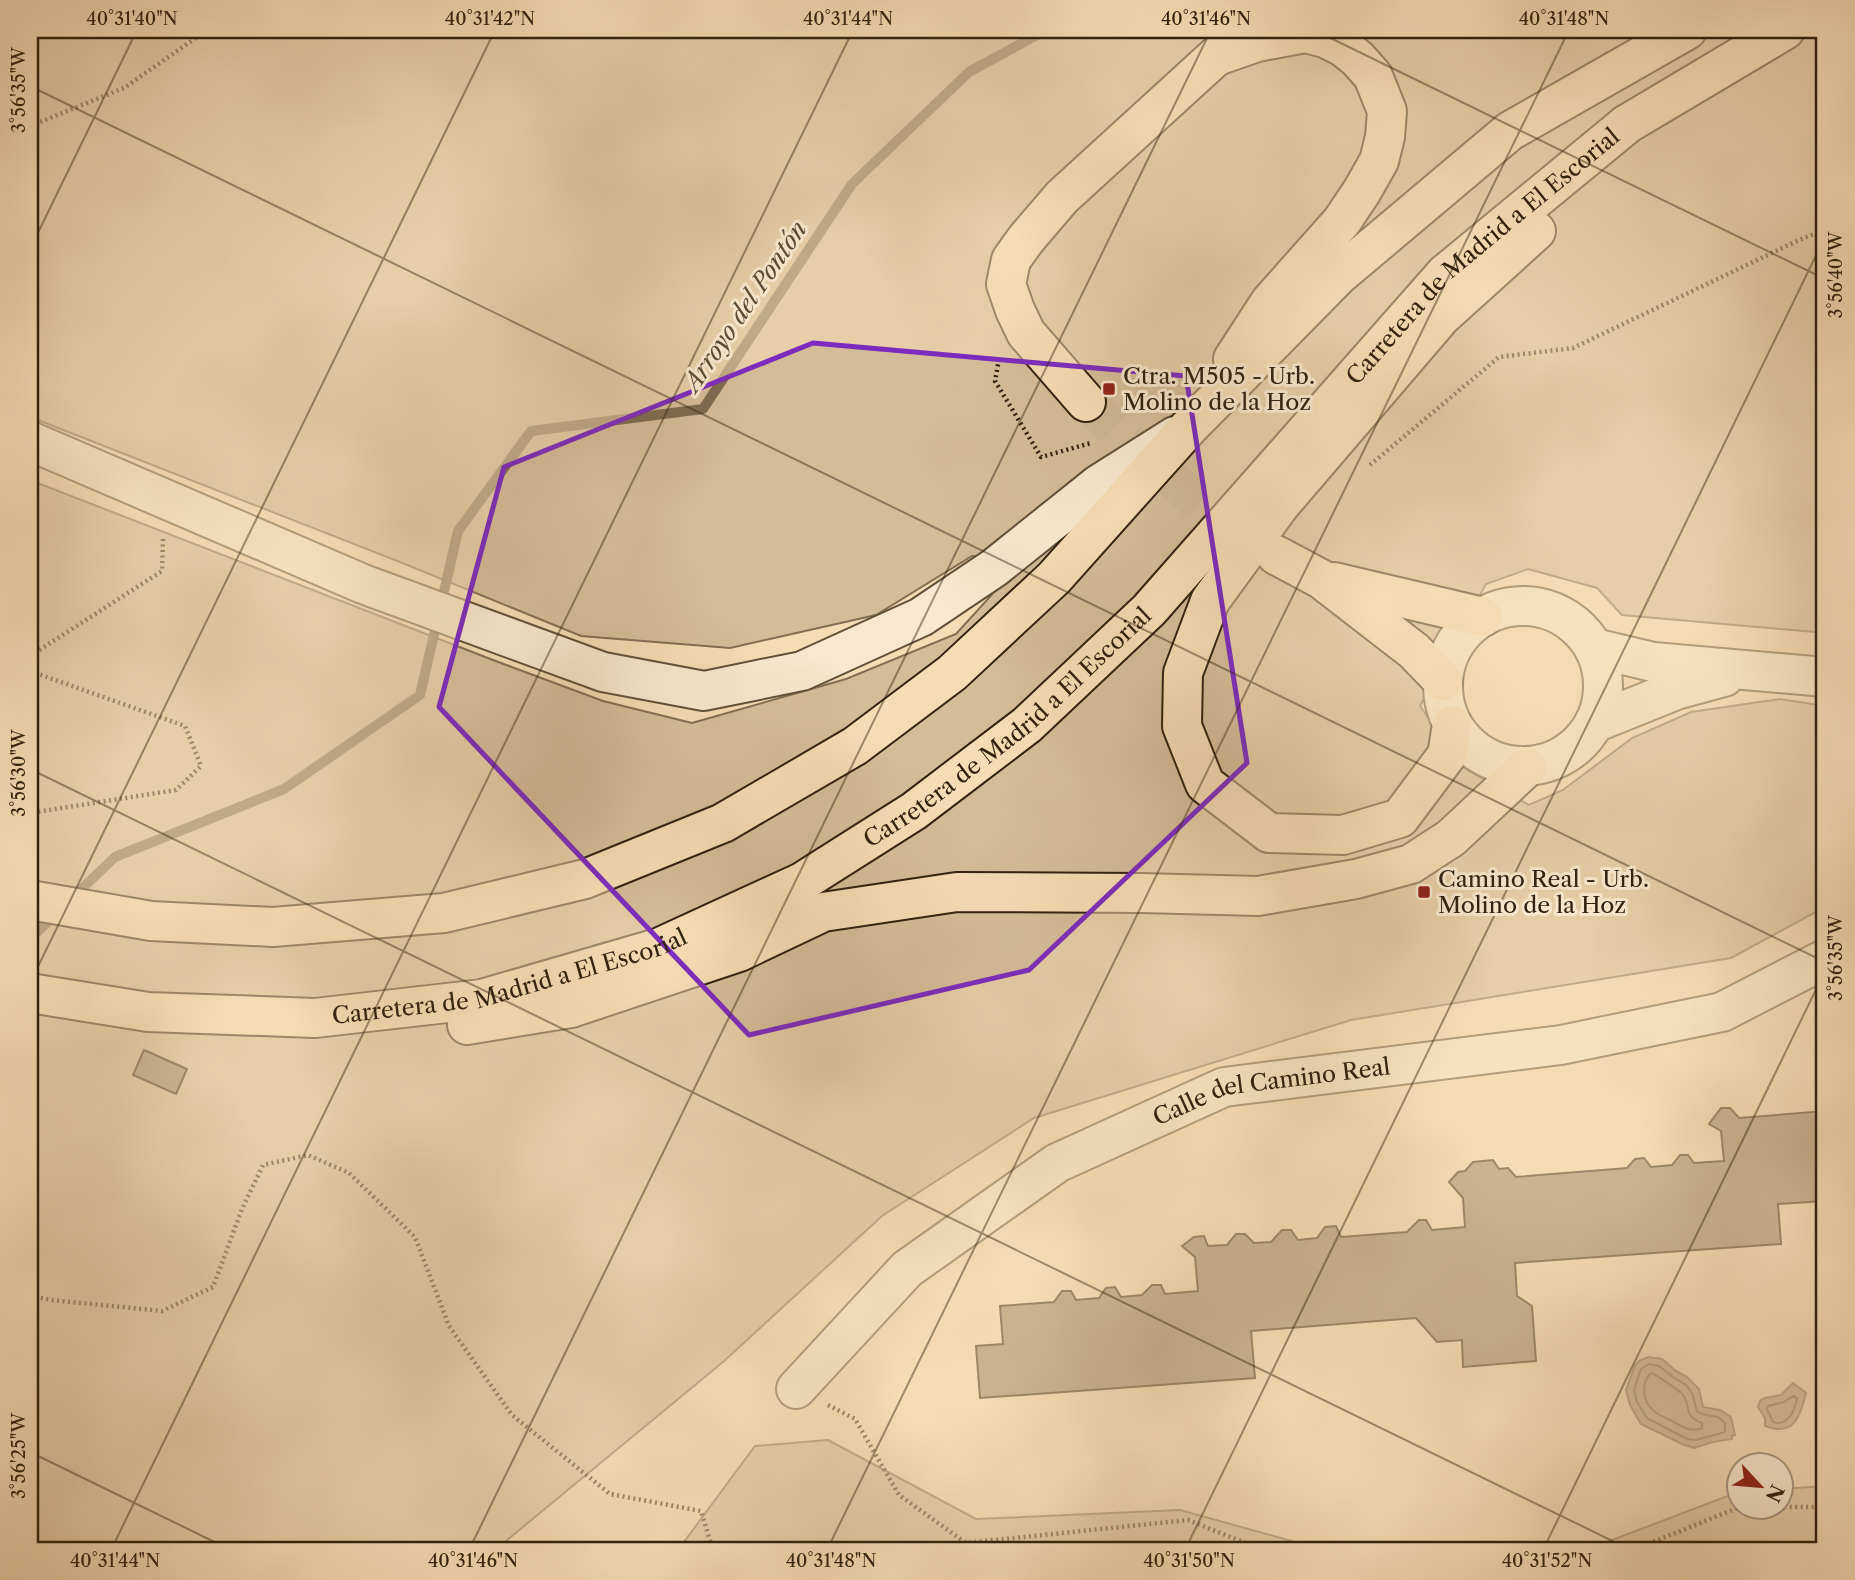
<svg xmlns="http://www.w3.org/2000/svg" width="1855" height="1580" font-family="'Libre Caslon Text',serif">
<rect width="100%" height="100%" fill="#f6dcb5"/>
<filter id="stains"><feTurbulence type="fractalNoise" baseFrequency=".00286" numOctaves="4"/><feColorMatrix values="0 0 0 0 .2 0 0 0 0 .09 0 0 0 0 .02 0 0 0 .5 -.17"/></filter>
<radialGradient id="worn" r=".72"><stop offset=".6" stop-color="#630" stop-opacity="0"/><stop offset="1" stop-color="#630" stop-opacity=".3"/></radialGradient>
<path fill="#d5bc99" stroke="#836e54" stroke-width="2" d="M30,30H1825V633L1622,615L1597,588L1528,569L1486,584L1420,706L1464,768L1529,805L1563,790L1632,738L1691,712L1780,699L1825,706V907L1731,958L1351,1020L1034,1118L882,1216L723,1362L495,1550H200L188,1542L182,1550H30V480L493,660L603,701L692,723L846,679L956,634L1028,555L972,556L876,615L730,648L581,636L400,562L30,417Z
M828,1440L976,1519L1180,1510L1324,1550H678L755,1446Z
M1825,1486V1550H1586L1738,1492H1739L1740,1506H1782V1489Z"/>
<path fill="#b39c7d" stroke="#7f6b51" stroke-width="2" d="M1649,1357L1662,1359L1676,1371L1687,1377L1699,1389L1703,1407L1720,1410L1731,1417L1735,1435L1732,1436V1439L1713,1442L1694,1448L1682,1444L1641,1424L1630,1405L1626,1390L1635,1365L1640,1360Z
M1793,1383L1806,1393C1800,1417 1794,1437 1765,1426V1418L1758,1407L1760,1401L1765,1398L1781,1395Z"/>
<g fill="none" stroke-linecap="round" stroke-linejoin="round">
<path stroke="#725e46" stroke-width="2" d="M1649,1364L1659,1366L1673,1377L1686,1385L1692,1393L1697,1411L1702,1414L1718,1417L1725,1423V1432L1696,1440L1687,1439L1647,1418L1637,1402L1634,1390L1641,1369Z
M1651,1373C1655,1374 1682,1392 1684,1396C1691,1410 1684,1416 1702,1423V1428C1690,1433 1681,1426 1670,1420C1666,1418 1659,1415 1655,1412C1643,1403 1640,1384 1651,1373Z
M1793,1396L1797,1398C1795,1410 1788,1427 1773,1422L1767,1409L1768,1406L1784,1402Z"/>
<path stroke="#7f6b51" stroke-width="10" d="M71,899L115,857L284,789L420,695L458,531L531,431L703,409L852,184L969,72L1046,30
M30,939L57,913"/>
</g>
<path fill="#978266" stroke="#312110" stroke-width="2" d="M144,1050L187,1069L176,1094L133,1075Z
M1721,1108H1730L1739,1118L1825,1111V1201L1778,1204L1781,1244L1515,1263L1517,1296L1532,1306L1536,1361L1463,1367L1462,1340L1437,1342L1416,1318L1251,1331L1255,1378L980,1398L976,1346L1003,1344L1000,1306L1054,1302L1062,1291H1071L1076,1300L1099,1298L1106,1288L1115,1287L1121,1297L1142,1295L1152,1285H1161L1165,1294L1198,1291L1195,1257L1182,1246L1194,1237L1204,1236L1208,1246L1227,1245L1236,1234H1245L1254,1243L1271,1242L1282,1230H1291L1298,1240L1317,1238L1325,1227L1336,1226L1341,1237L1407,1232L1419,1220H1426L1432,1230L1465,1227L1463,1198L1449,1182L1458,1172L1465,1171L1473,1162L1493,1160L1499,1169L1508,1168L1516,1177L1627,1168L1635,1159L1644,1158L1651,1167L1672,1165L1680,1155H1688L1694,1163L1724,1161L1721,1131L1709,1124Z"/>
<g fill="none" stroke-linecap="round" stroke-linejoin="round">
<path stroke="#cfb794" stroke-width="38" stroke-dasharray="38 19" stroke-linecap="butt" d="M1086,402L1193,498L1255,540"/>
<g stroke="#625039" stroke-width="42">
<g id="minor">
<path d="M30,441L363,584L603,672L704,691L802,671L921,617L994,568L1099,484L1175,436"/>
<circle cx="1523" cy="686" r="80"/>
<path d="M1594,648L1653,662L1825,677"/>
<path d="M1594,723L1676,690L1724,677"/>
<path id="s1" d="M796,1389L907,1269L1057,1163L1224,1087L1561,1045L1722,1012L1825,959"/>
</g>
</g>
<g stroke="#312110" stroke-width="42">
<g id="highway">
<path d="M1217,56L1257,42L1305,33L1325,38L1343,47L1358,59L1373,76L1387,111L1385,137L1379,161L1362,191L1342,221L1270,302L1233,359"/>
<path d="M1086,402L1026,333L1015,310L1006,284L1011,260L1026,239L1062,197L1235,39"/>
<path d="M1276,555L1321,579L1414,651L1443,681"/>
<path d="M1334,582L1483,617"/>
<path d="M1452,725L1447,755L1400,818L1343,835L1269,833L1205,784L1182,726L1183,673L1210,601L1280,505L1441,317L1536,231"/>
<path d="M30,900L151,921L273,927L444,913L585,879L723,823L855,746L952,673L1054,578L1189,427L1339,275L1510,131L1687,30"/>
<path id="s2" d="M30,993L148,1012L315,1018L482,999L658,948L802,882L914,811L1027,725L1149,610L1445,274L1627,124L1785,30"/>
<path d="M467,1025L571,1008L739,952L823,912L957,892L1141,893L1258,896L1356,879L1411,864L1451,838L1527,767"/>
</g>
</g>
<path stroke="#312110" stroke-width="4.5" stroke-dasharray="2 3.5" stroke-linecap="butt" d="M30,126L124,88L207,30
M999,359L995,381L1041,457L1091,443
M1370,465L1499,357L1573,348L1799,240L1825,230
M30,656L162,571L163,537
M30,671L185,726L201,766L176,790L30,813
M30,1296L51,1300L162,1311L213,1287L242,1209L263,1165L308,1155L349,1173L415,1237L449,1326L512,1415L610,1494L701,1511L713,1550
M828,1405L855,1419L899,1495L966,1543L1188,1520L1263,1550
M1633,1550L1740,1507H1825"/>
<use href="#minor" stroke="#f9e8cf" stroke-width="38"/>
<use href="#highway" stroke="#f6dcb5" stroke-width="38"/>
</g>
<path d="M0 0H1855V1580H0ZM813,343L1186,376L1247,763L1029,970L749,1035L439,707L504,467Z" fill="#f6dcb5" fill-opacity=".55" fill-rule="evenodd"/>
<path fill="none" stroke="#7b2cbf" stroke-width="5" stroke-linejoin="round" d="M813,343L1186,376L1247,763L1029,970L749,1035L439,707L504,467Z"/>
<path fill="none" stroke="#312110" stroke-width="2" stroke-opacity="0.45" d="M1314,30L1825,279M30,86L1825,962M30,249L137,30M30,769L1631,1550M30,983L495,30M30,1452L231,1550M111,1550L853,30M469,1550L1211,30M827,1550L1569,30M1185,1550L1825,237M1543,1550L1825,971"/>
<g fill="#8f2418" stroke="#f9e8cf" stroke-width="2.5">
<rect x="1102" y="382" width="14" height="14" rx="3.5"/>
<rect x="1417" y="885" width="14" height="14" rx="3.5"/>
</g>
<g text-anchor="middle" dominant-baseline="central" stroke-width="6" stroke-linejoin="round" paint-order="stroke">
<g font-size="23" fill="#312110" stroke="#f9e8cf">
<text stroke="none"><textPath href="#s2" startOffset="1726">Carretera de Madrid a El Escorial</textPath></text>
<text stroke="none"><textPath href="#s2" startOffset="1054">Carretera de Madrid a El Escorial</textPath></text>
<text stroke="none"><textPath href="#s2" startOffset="486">Carretera de Madrid a El Escorial</textPath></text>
<text stroke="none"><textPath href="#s1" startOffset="576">Calle del Camino Real</textPath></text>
</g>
<g font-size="23" fill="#312110" stroke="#f9e8cf" text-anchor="start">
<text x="1123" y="376">Ctra. M505 - Urb.<tspan x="1123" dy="26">Molino de la Hoz</tspan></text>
<text x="1438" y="879">Camino Real - Urb.<tspan x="1438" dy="26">Molino de la Hoz</tspan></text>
</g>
<g font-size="24" font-style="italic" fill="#5e4c36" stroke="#f9e8cf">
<text transform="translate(745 306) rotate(-56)">Arroyo del Pontón</text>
</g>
</g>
<rect width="1855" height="1580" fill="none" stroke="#f6dcb5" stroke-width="77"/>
<g transform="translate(1760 1486) rotate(116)"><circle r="33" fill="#f9e8cf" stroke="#a99883" stroke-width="2"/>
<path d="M0-5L12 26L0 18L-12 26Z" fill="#8f2418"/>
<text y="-10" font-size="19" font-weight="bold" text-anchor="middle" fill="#312110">N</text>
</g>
<rect x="38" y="38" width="1778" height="1504" fill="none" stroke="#312110" stroke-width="2.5"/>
<g font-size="18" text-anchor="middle" fill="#312110">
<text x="132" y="25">40°31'40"N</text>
<text x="490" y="25">40°31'42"N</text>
<text x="848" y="25">40°31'44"N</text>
<text x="1206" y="25">40°31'46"N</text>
<text x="1564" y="25">40°31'48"N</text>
<text transform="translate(19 90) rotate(-90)" y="6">3°56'35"W</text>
<text transform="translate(1836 275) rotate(-90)" y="6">3°56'40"W</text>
<text transform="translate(19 773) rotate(-90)" y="6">3°56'30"W</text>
<text transform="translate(1836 958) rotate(-90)" y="6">3°56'35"W</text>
<text transform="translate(19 1456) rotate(-90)" y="6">3°56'25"W</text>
<text x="115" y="1567">40°31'44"N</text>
<text x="473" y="1567">40°31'46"N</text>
<text x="831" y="1567">40°31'48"N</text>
<text x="1189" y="1567">40°31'50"N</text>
<text x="1547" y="1567">40°31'52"N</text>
</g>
<rect width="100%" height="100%" filter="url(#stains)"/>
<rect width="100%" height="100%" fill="url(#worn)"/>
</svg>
